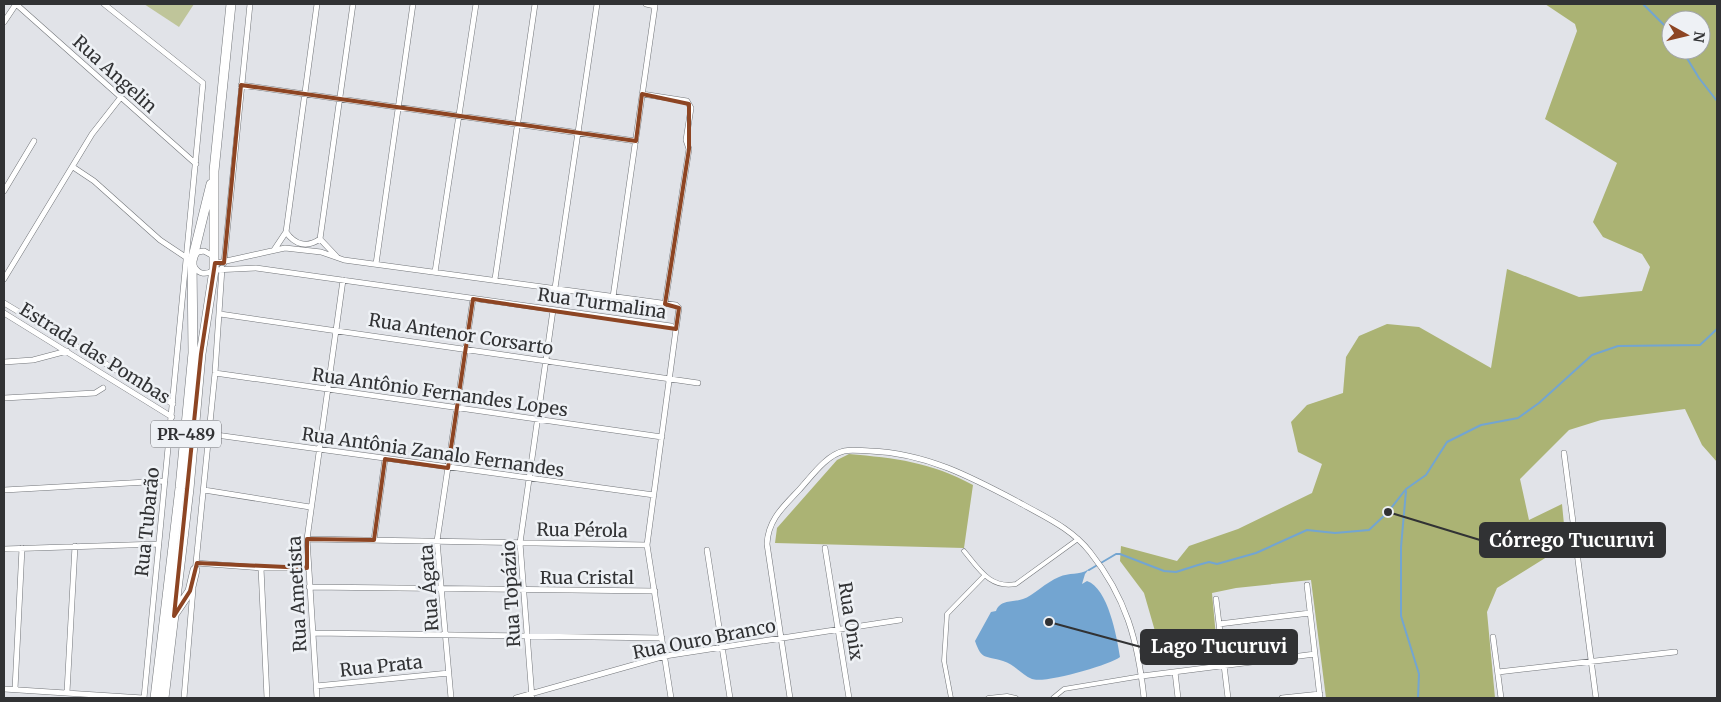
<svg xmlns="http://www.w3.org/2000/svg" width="1721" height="702" font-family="Merriweather,serif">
<rect width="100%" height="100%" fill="#e1e3e8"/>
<path fill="#bfc59a" d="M144,4H194L179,27Z"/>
<path fill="#abb374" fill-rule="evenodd" d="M1545,4H1717V462L1702,445L1685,409L1601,420L1569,430L1520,479L1529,520L1562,504L1566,545L1497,588L1487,612L1495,698H1326L1311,580L1236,588L1212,593L1218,659L1172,662L1159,645L1144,593L1120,561L1121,546L1177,561L1189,546L1238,529L1312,493L1322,464L1298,452L1291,422L1307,405L1343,393L1346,357L1359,336L1387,324L1419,327L1491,368L1507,269L1579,297L1642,291L1650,267L1642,254L1603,237L1593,222L1617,163L1545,119L1577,31L1575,24ZM1671,20H1701V50H1671Z
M849,454C895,458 931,462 973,485L964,548L775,543L777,528L837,460Z"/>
<path fill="#73a5d1" d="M1089,569L1085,574L1082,584L1087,581C1108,588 1117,637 1120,657C1110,665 1044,684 1032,679C1022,675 1014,664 1003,661C985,655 982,661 975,641L991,612L996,611C1001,599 1012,603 1023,599C1033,596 1046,582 1059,577C1069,572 1079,576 1089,569Z"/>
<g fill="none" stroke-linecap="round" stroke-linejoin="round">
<path stroke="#73a5d1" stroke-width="2" d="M1643,4L1671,32
M1682,50L1699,78L1717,101
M1406,491L1401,547V616L1419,674L1418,698
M1089,570L1116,554H1120L1164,571L1176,572L1198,565L1209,562L1217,564L1256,553L1307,530L1335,533L1369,530L1388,512L1406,489L1426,475L1447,442L1481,425L1518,418L1539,403L1592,355L1618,346L1700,345L1717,329"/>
<g stroke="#727579" stroke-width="5">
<path id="pedestrian" d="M964,551C979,569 990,589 1016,584L1078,539
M951,698L944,661L947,614L984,576
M988,698L1007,696L1016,698
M1053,698L1064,689L1142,676"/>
</g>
<g stroke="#727579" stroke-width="6">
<path id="minor" d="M16,4L196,164
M104,4L203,83L144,698
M4,22L16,4
M241,85L636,141
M642,94L687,101L691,108L686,140L689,149L665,304
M73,167L94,181L160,240L190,260
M4,191L34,141
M286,232C295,245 307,248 320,239L353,4
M320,239L337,257
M274,250L286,232L317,4
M195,256L198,252L204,251L215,257
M224,263L250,4
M376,264L413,4
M194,266C199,275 206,275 214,270L217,263L285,248L321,252L344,260L676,305L679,308L676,329
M214,270L256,268L671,326L676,329L647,545L671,698
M435,272L476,4
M4,279L92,134L121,97
M495,279L535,4
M555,288L597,4
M613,297L655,6L646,4
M4,303L173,404
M4,313L172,417
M220,314L698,383
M4,362L33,360L67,351
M215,373L662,437
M4,398L95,393L103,388
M209,434L654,495
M1564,453L1596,698
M4,490L165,481
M204,490L310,507
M307,539L647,545
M374,540L385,459
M825,548L849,698
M4,549L159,544
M707,550L730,698
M196,563L261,568H307
M261,568L267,698
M195,573L215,373L222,268
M1307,585L1320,698
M309,587L655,591
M1216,599L1228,698
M1219,624L1310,613
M313,633L662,638
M1493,637L1501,698
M1175,672L1178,698
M1498,672L1675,652
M1142,676L1315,654
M316,686L449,673
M4,689L143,698
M15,689L22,548
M67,692L75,546
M184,698L193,589
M317,698L307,539L343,280
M451,698L437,541L473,299
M516,698L665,656L900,620
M532,698L520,543L553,310
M790,698L767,544C768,520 783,507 799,490C811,477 826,455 844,451C852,449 862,451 870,451C927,453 973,478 1022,504C1047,518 1072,529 1090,552C1126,597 1138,641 1144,698
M1282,698L1320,694"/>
</g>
<g stroke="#727579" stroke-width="10">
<path id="primary" d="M175,613L190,591L195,570
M155,698L180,488L193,353L192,261L211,184
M164,698L189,489L201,354L214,270V171L231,4"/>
</g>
<use href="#pedestrian" stroke="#fff" stroke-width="4"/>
<use href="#minor" stroke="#fff" stroke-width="5"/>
<use href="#primary" stroke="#fff" stroke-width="9"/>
</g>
<path fill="none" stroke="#8d4523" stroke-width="4" stroke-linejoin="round" d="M241,85L636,141L642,94L689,104V149L665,304L679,308L676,329L473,299L448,468L385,459L374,540L307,539V568L197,563L190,591L174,616L201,354L215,263H224Z"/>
<g text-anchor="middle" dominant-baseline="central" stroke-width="5" stroke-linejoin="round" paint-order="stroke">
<rect fill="#eef1f5" stroke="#6a6b6e" stroke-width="1" x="151" y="420.5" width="70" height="27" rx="4"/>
<g font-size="16" font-weight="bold" fill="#313234">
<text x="186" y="434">PR-489</text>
</g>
<g font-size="18" fill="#313234" stroke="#eef1f5">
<text transform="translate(115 74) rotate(42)">Rua Angelin</text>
<text transform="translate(602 303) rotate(8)">Rua Turmalina</text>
<text transform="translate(461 334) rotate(9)">Rua Antenor Corsarto</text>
<text transform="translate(95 353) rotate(32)">Estrada das Pombas</text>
<text transform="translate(440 392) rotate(8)">Rua Antônio Fernandes Lopes</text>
<text transform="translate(433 452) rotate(8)">Rua Antônia Zanalo Fernandes</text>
<text transform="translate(147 522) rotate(-84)">Rua Tubarão</text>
<text transform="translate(582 530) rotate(1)">Rua Pérola</text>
<text x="587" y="577">Rua Cristal</text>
<text transform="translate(429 588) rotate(-94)">Rua Ágata</text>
<text transform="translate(297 594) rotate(-93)">Rua Ametista</text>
<text transform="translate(511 594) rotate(-93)">Rua Topázio</text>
<text transform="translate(851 621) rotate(81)">Rua Onix</text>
<text transform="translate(704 639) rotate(-11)">Rua Ouro Branco</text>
<text transform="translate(381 666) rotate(-6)">Rua Prata</text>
</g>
</g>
<path fill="none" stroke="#313234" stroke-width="2" d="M1388 512L1480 540M1049 622L1141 647"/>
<g fill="#313234" stroke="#eef1f5" stroke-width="2">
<circle cx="1388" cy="512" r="5"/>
<circle cx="1049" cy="622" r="5"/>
</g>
<g fill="#313234" stroke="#313234" stroke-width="2">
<rect x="1480" y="523" width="185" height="34" rx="5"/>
<rect x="1141" y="630" width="156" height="34" rx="5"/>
</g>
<g font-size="19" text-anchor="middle" font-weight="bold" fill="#fff">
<text x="1572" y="547">Córrego Tucuruvi</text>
<text x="1219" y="653">Lago Tucuruvi</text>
</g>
<rect width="1721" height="702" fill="none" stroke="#313234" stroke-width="10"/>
<g transform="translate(1686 35) rotate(98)"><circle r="24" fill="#eef1f5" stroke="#a2a5a8"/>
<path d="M0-4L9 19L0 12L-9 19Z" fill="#8d4523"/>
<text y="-8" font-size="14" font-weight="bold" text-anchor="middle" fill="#313234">N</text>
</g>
</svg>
